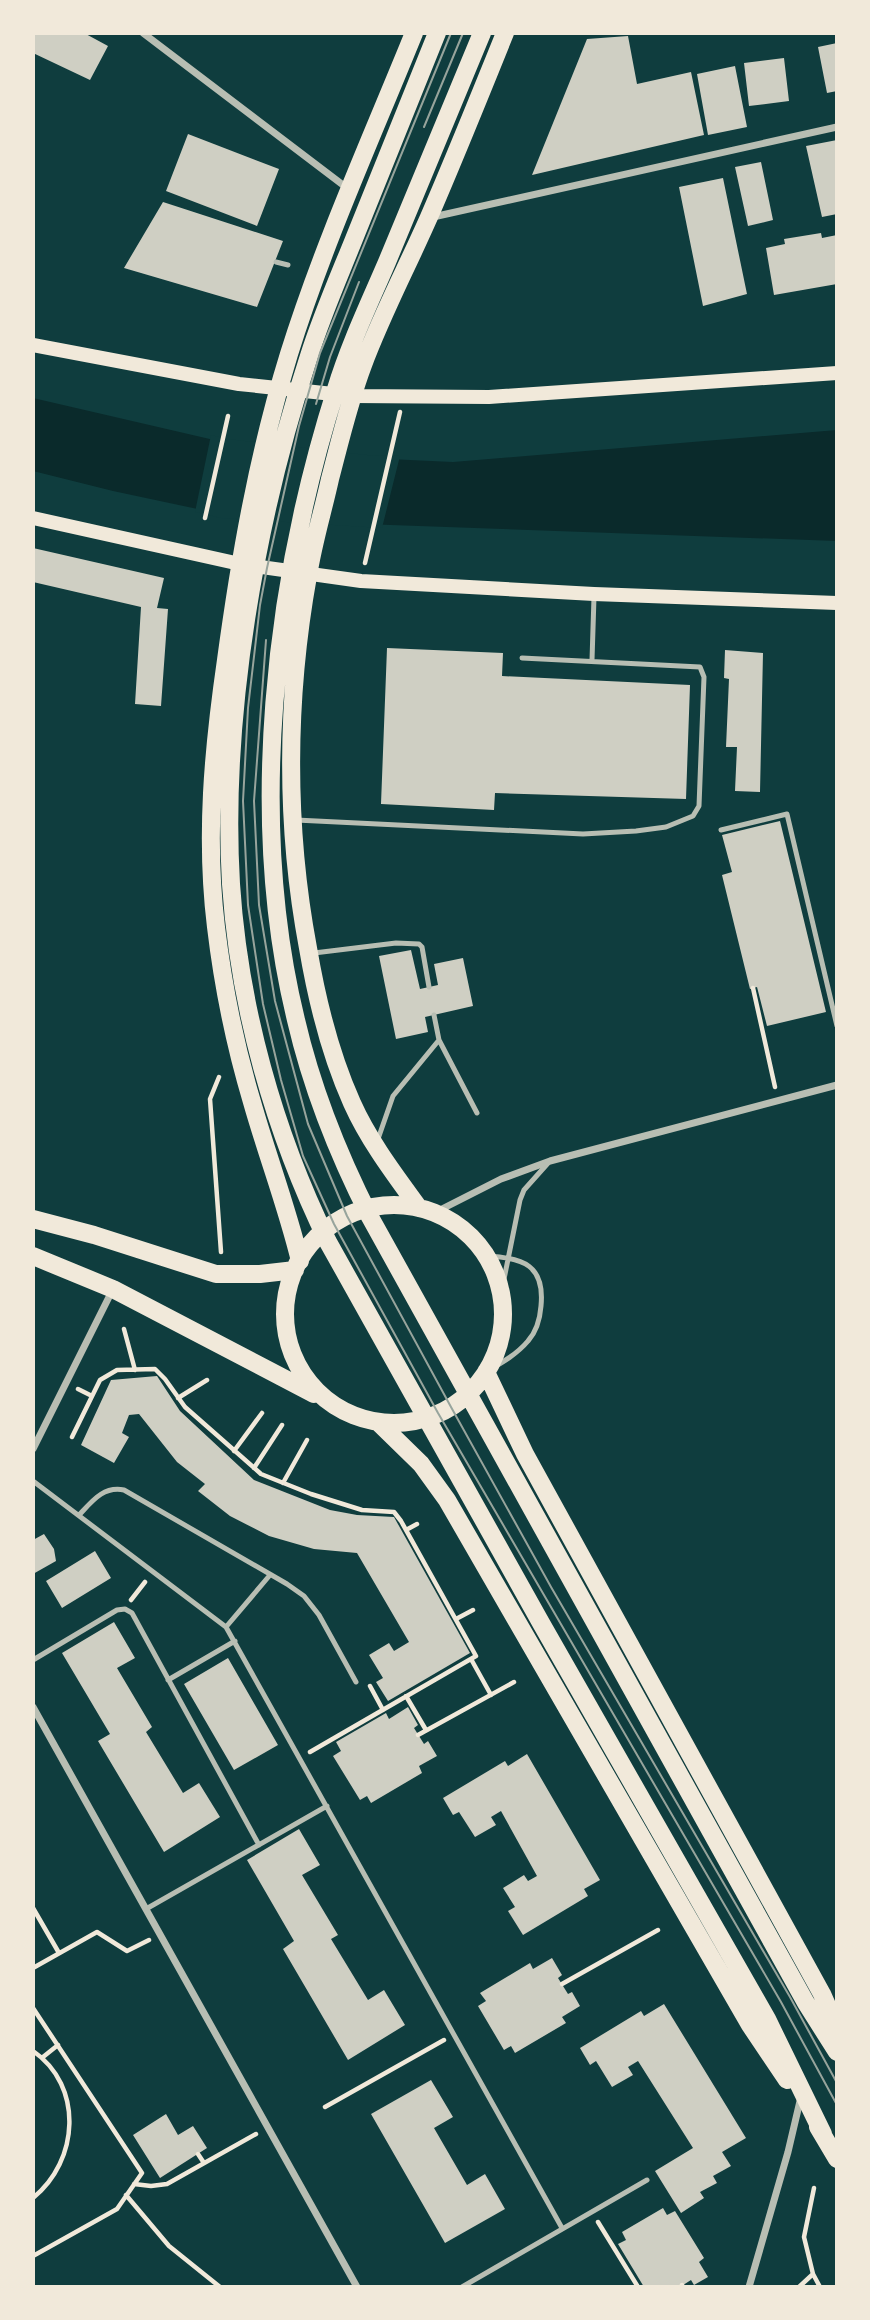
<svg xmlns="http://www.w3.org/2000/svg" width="870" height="2320" font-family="Helvetica,sans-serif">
<rect width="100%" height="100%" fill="#0f3d3e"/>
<path fill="#0a2a2b" d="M33,398L227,443L367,458L453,462L837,430V541L363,524L221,514L113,491L33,471Z"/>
<path fill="#0f3d3e" d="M211,435L227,439L367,455L400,456L382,528L221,518L195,512Z"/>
<path fill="#cfcfc3" d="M34,33H84L108,46L90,80L33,53Z
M628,36L637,84L691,72L704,135L532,175L587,39Z
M837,43V91L827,93L818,47Z
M784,58L789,101L749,106L744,63Z
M735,66L747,127L708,135L697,74Z
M188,134L279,169L257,226L166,191Z
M837,140V214L822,217L806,146Z
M761,162L773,220L748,226L735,167Z
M723,178L747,294L703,306L679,187Z
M163,202L283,241L257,307L124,268Z
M821,233L822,238L837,235V284L774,295L766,248L785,244L784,239Z
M33,548L164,578L157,608L168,609L161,706L135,704L141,607L33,582Z
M387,648L503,653L502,676L690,685L686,799L495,793L494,810L381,804Z
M725,650L763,653L760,792L735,791L737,747H726L729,679L724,678Z
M780,821L826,1012L767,1026L757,987L750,989L722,875L732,872L722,835Z
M411,950L420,989L438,985L434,964L463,958L473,1006L425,1017L428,1032L396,1039L379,956Z
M157,1376L180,1411L254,1480L330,1510L357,1515L394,1517L470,1653L388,1701L376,1682L383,1678L369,1655L389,1643L394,1651L409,1642L357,1553L314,1549L269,1536L230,1516L198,1491L205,1484L177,1462L139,1414L129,1415L122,1433L129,1437L114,1463L81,1445L111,1380Z
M44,1534L54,1549L56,1561L33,1574V1540Z
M95,1551L111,1578L62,1608L46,1581Z
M114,1622L135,1658L117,1668L152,1727L146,1732L183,1793L199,1783L220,1817L164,1852L98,1741L110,1734L62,1653Z
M228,1658L278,1745L234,1770L184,1684Z
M408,1707L418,1725L414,1728L424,1744L428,1741L437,1756L419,1766L422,1773L371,1803L367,1796L360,1800L333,1756L341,1751L336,1742L386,1713L389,1719Z
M527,1754L600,1880L584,1889L588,1896L523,1935L508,1911L515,1907L503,1888L524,1875L528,1881L537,1876L501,1811L491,1817L496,1825L475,1837L459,1812L453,1815L443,1798L505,1761L508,1766Z
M299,1829L320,1865L302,1875L338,1935L331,1939L368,2000L384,1990L405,2025L348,2060L283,1949L294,1941L247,1860Z
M552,1958L562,1975L558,1978L568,1994L572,1992L580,2006L562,2017L566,2023L515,2053L511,2046L504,2050L478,2006L486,2001L480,1993L530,1963L533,1969Z
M664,2004L746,2138L722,2152L731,2166L713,2176L717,2183L700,2192L704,2198L681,2213L655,2171L693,2148L638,2061L628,2067L633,2075L612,2087L596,2061L590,2065L580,2048L641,2011L644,2016Z
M431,2080L453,2117L434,2128L467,2185L485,2174L505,2209L445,2243L371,2114Z
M166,2114L178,2135L193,2126L207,2148L160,2178L133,2135Z
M663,2208L667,2215L675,2211L704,2258L699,2262L708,2277L694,2285L691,2280L680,2287H644L618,2244L626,2240L622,2232Z"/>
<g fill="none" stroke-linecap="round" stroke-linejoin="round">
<path stroke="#f1e9da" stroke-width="4.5" d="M205,518L228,416
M365,563L400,412
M753,988L775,1087
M219,1077L210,1099L221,1252
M124,1329L135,1370
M78,1389L92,1396
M178,1398L207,1380
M72,1437L100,1380L117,1370L155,1369L165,1379L185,1407L261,1474L311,1494L362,1510L394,1512L401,1521L476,1656L310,1752
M234,1451L262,1413
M254,1468L282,1425
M283,1483L307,1440
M406,1530L417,1524
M131,1600L145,1582
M456,1619L473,1610
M471,1659L491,1695
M370,1686L383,1710
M406,1696L426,1730
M418,1735L514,1682
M33,1908L59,1953
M33,1968L97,1932L127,1951L149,1940
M562,1984L658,1930
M33,2008L142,2173L117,2209L33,2256
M33,2051C84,2086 79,2161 33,2198
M43,2057L58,2045
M325,2107L444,2040
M198,2154L204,2163
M134,2184L151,2186L167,2184L256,2134
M814,2188L804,2237L813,2274L820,2287
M126,2195L169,2246L220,2287
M598,2222L638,2287
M682,2285L683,2287
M799,2287L813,2274"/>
<path stroke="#b8beb3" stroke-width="5" d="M276,262L288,265
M592,660L594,597
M296,820L583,834L636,831L666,827L693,816L699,806L704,677L700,667L522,658
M721,830L787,814L837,1026
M314,953L396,943L419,944L422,947L429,987
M439,1040L477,1113
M378,1139L393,1096L439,1040L434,1015
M488,1256C523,1258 545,1265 541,1306C540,1319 537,1331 528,1341C517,1354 503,1362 489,1370
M501,1294L520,1200L524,1190L549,1162
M33,1481L226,1627L562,2228
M80,1514C93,1500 104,1486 124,1490L287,1584L304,1596L319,1615L356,1682
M226,1627L270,1575
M33,1660L117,1610L125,1609L132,1613L259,1845
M168,1680L235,1641
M146,1909L327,1806
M462,2287L647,2180"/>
<path stroke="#b8beb3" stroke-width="7" d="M143,33L347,188
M433,217L837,127
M434,1213L501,1179L550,1161L837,1085
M33,1449L113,1289
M33,1707L357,2287
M749,2287L788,2152L800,2101"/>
<path stroke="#f1e9da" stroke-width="14" d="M33,345L239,384L352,396L489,397L837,373
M33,518L240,564L361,581L594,594L837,603"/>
<path stroke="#f1e9da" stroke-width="18" d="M437,33C409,103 380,174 352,244C337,281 321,318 309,356C256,518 221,714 231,884C239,1007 274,1132 328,1242L541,1623L767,2019L823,2134
M482,33C450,110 418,186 387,262C369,304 349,346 336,389C274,584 247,820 296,1020C312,1089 338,1154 370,1217L806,2003L837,2052
M285 1314a109 109 0 1 1 218 0a109 109 0 1 1-218 0Z
M419,1208C395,1175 369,1141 352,1103C330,1054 317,1001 308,948C285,826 286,698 308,576C313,543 323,511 330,479C340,441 349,402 363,365C382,314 407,267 429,217C455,157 480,95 505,33
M33,1219L94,1235L216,1274H260L295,1270
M33,1256L113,1289L314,1394
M300,1261C287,1207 267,1155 252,1102C235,1045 223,986 216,927C205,837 213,750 226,660C240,557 258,454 289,354C323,245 371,139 414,33
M486,1372L525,1454L822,1994L837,2028
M378,1422L421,1464L447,1500L750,2025L787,2080
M818,2127L837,2159"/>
<path stroke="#97a49c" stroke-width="2" d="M451,33L320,353L299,426L267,568L260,605L248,708L243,801L248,905L263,1004L281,1080L303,1156L334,1224L438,1413L781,2002L837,2105
M424,127L463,33
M316,404L330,357L359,282
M266,640L254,801L259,905L275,1001L308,1124L347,1216L451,1407L551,1587L790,1997L837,2083"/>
</g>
<rect width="870" height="2320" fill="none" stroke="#f1e9da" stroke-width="70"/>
</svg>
